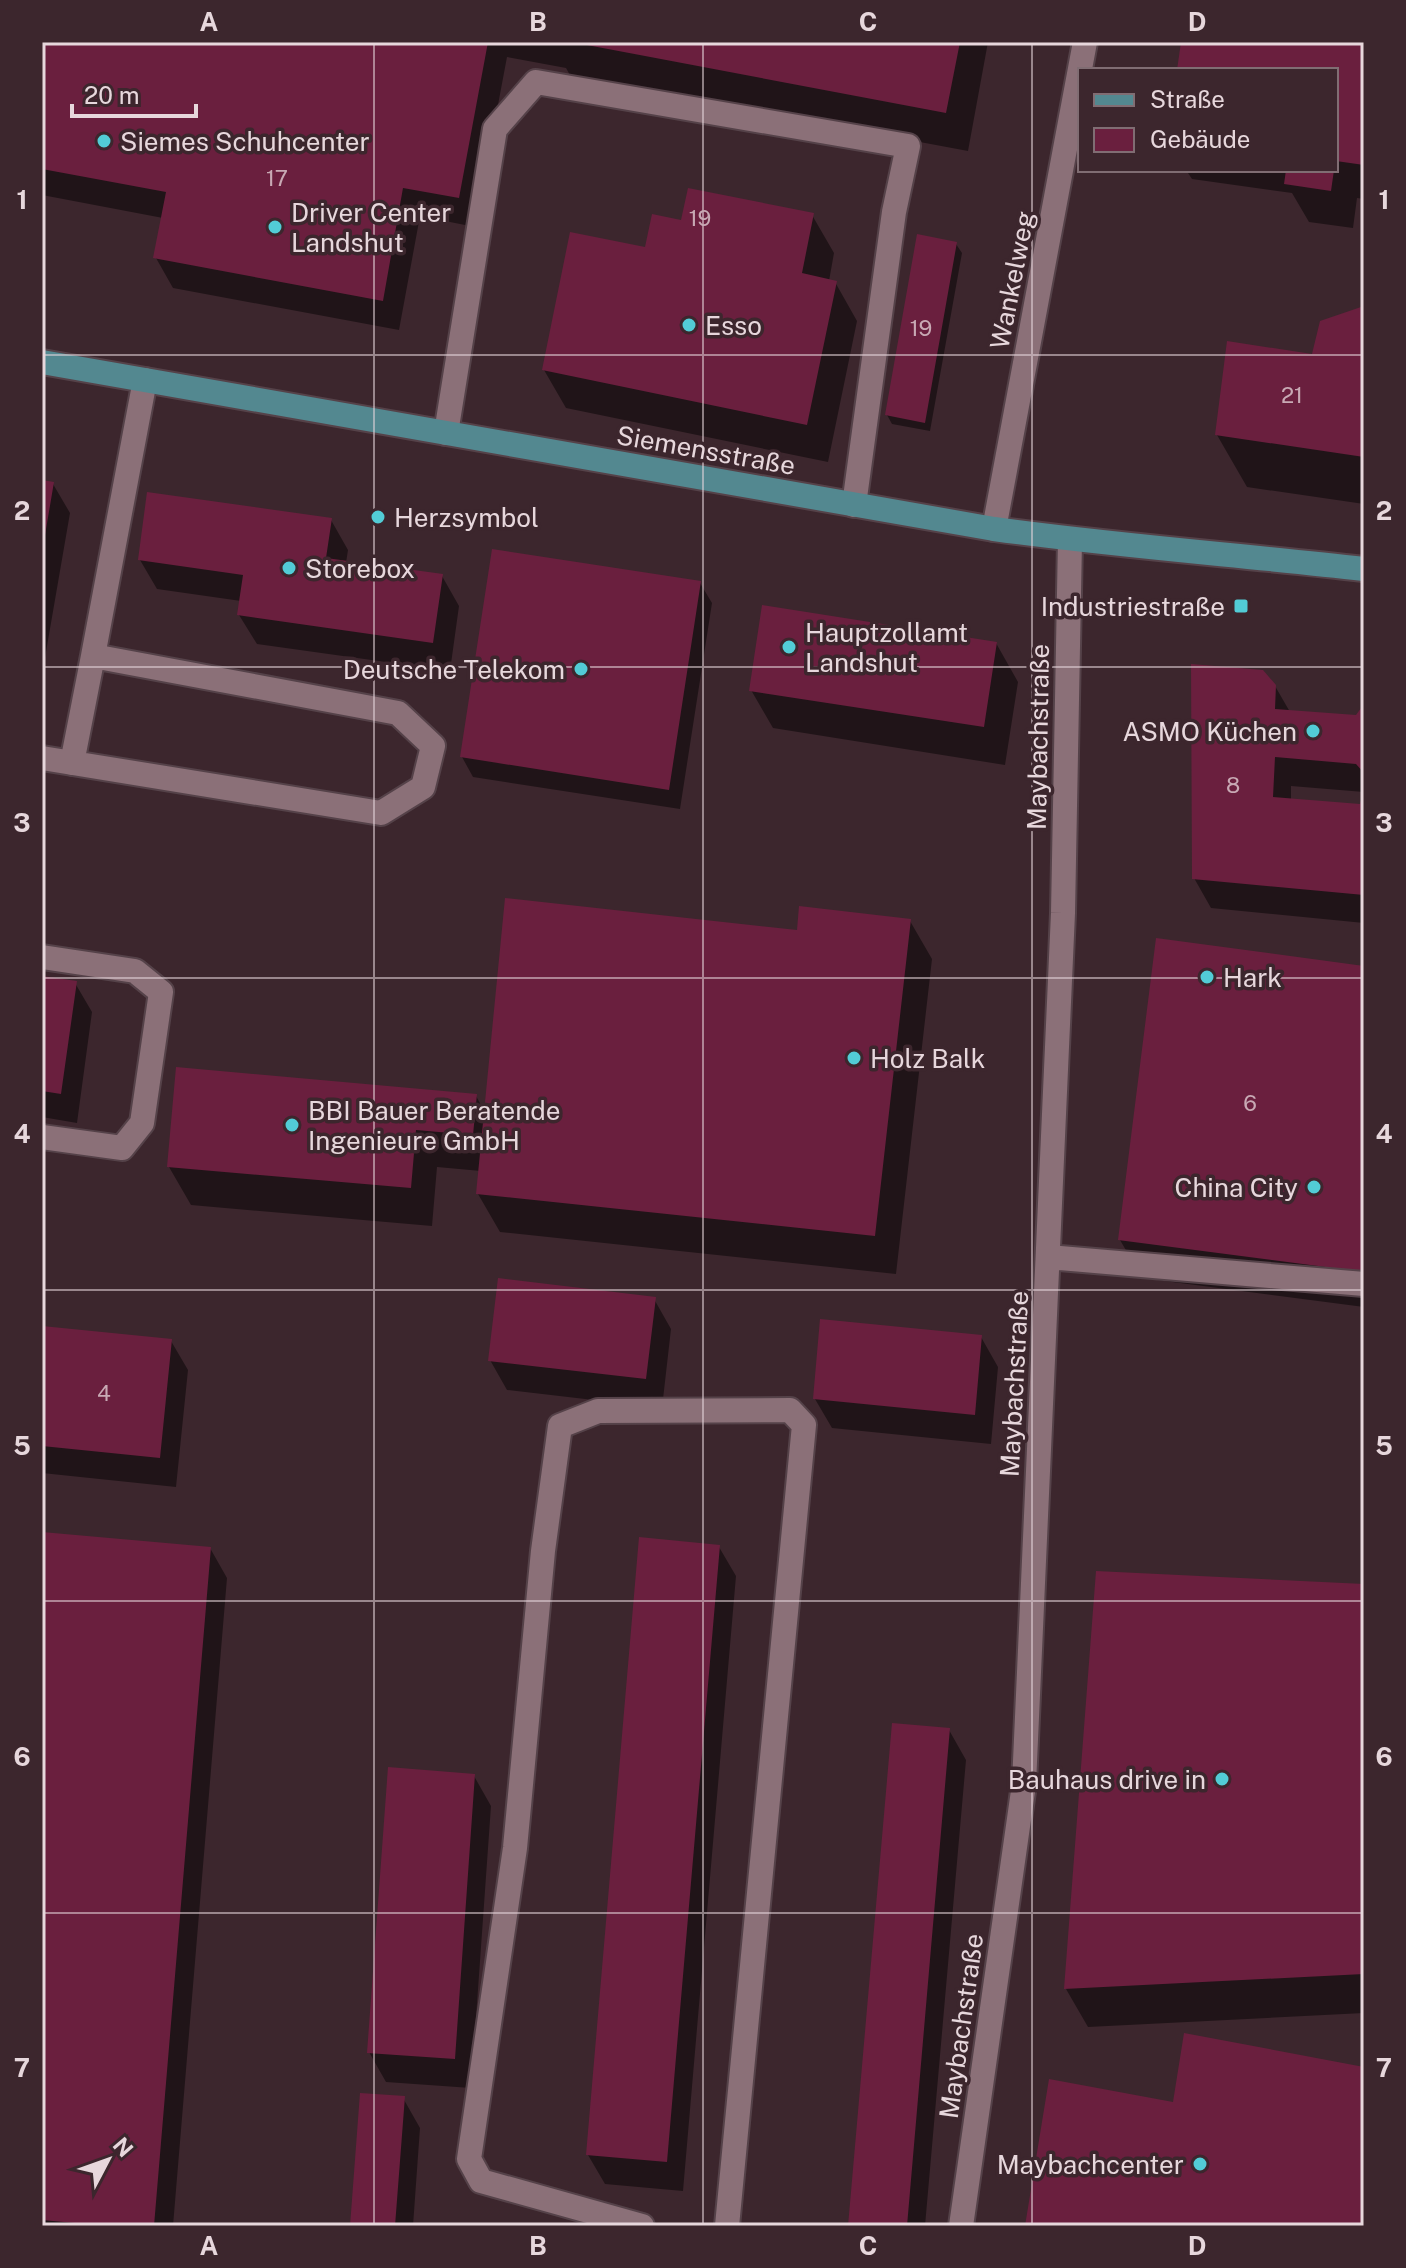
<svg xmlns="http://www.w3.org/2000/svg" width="1406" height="2268" font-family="'Public Sans',sans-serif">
<rect width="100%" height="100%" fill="#3c262d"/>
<path fill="#0007" fill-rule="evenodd" d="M42,42H988L968,151L571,77L566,68L507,57L475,227L420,216L399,330L173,288L156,258L163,218L42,195Z
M1183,42H1364V199L1357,198L1353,228L1309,222L1292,193L1192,179L1186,170H1336V70H1179Z
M812,215L834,253L829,281L835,282L857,321L828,462L566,408L544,370L683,222Z
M956,244L962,253L930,431L892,424L887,415Z
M1364,309V504L1247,487L1217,435L1314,356Z
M42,482L53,484L70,513L42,675Z
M331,520L348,550L346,563L442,576L459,606L450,671L257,644L239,615L241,601L157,589L140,560Z
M700,583L712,603L680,809L473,777L462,757Z
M996,643L1018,682L1005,765L773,728L751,690Z
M1275,686L1290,712L1357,717L1364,708V923L1211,908L1194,878ZM1291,786L1364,792L1362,806L1291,800Z
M910,921L932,959L896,1274L500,1232L478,1194L481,1171L437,1167L432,1226L191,1205L169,1167L476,1096L486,1114L798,932Z
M1364,968V1307L1142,1278L1120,1240Z
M42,978L75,983L92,1012L77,1123L42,1117Z
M654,1299L671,1329L662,1408L507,1390L490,1360Z
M42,1328L171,1341L188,1370L176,1487L42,1473Z
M981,1337L998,1367L991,1444L832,1428L815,1399Z
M42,1534L210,1548L227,1578L173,2226H42Z
M719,1547L736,1576L683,2191L605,2184L588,2155Z
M1098,1573L1364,1586V2013L1088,2027L1066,1989Z
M949,1730L966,1760L925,2226H850Z
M474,1776L491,1806L471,2088L386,2082L369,2052Z
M403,2098L420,2128L413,2226H352Z"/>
<path fill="#6a1f3e" d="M42,42H488L459,198L403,188L383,301L153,258L166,192L42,169Z
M571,42H960L946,113Z
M1181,42H1364V165L1336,161V70H1177Z
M1286,170H1334L1331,191L1284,184Z
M688,188L814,213L802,273L837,281L807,425L542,370L570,232L645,247L652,214L681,220Z
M917,234L957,242L925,423L885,415Z
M1364,306V457L1215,435L1227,341L1312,354L1320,321Z
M42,480L54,482L44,541H42Z
M147,492L332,518L326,558L443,574L433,643L237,615L243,575L138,560Z
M492,549L701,581L669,790L460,757Z
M762,605L997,642L984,727L749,691Z
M1191,664L1263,670L1276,685L1275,709L1356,715L1364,704V773L1356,764L1275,757L1273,797L1360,804L1364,789V895L1192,879Z
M505,898L797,930L799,906L911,919L875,1236L476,1194Z
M1156,938L1364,966V1272L1118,1240Z
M42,976L77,981L61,1094L42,1091Z
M176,1067L477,1094L473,1135L416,1130L411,1188L167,1167Z
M498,1278L656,1297L646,1379L488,1361Z
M820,1319L982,1335L975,1415L813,1399Z
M42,1326L172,1339L160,1458L42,1446Z
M42,1532L211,1547L154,2226H107L42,2220Z
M639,1537L720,1545L667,2162L586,2155Z
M1096,1571L1364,1584V1974L1064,1989Z
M892,1723L950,1728L907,2226H848Z
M388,1767L475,1774L455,2059L367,2053Z
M1184,2033L1364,2067V2226H1025L1049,2079L1173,2102Z
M360,2093L405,2096L395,2226H350Z"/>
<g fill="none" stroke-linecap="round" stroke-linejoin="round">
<g stroke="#554249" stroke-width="28">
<path id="minor" d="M446,433L495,129L536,82L908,146L894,212L854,505
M994,529L1085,42
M42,758L381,813L423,787L433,746L398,713L93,656L145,380
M72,763L93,656
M42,957L135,971L161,992L142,1123L122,1148L42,1137
M1048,1257L1364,1284
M642,2226L481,2181L469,2159L515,1848L543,1551L560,1426L598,1411L790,1410L804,1425L727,2226
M961,2226L1024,1784L1063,913L1070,540"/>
</g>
<g stroke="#554249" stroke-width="28">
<path id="major" d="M42,362L994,529C1117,546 1241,555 1364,569"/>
</g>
<use href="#minor" stroke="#8b7078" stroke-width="24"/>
<use href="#major" stroke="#538890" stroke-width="24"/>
</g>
<path fill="none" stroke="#e7d7dc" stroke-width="2" stroke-opacity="0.55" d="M374,42V2226M703,42V2226M1032,42V2226M42,355H1364M42,667H1364M42,978H1364M42,1290H1364M42,1601H1364M42,1913H1364"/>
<g fill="#52ccd6" stroke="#3c262d" stroke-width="3">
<circle cx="104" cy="141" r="8"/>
<circle cx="275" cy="227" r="8"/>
<circle cx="689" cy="325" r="8"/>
<circle cx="378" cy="517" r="8"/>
<circle cx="289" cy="568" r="8"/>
<rect x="1233" y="598" width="16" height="16" rx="4"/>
<circle cx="789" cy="647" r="8"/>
<circle cx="581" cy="669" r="8"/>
<circle cx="1313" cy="731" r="8"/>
<circle cx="1207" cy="977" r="8"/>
<circle cx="854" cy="1058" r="8"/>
<circle cx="292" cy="1125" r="8"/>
<circle cx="1314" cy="1187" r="8"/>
<circle cx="1222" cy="1779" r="8"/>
<circle cx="1200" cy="2164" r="8"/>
</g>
<g text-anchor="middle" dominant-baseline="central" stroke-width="7" stroke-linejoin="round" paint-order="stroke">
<g font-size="22" fill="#c8a9b4">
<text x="277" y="178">17</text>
<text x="700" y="218">19</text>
<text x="921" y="328">19</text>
<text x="1292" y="395">21</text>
<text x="1233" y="785">8</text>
<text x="1250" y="1103">6</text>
<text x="104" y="1393">4</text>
</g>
<g font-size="26" fill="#e7d7dc" stroke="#3c262d" text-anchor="start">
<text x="120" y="141">Siemes Schuhcenter</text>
<text x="291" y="212">Driver Center<tspan x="291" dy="30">Landshut</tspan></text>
<text x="705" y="325">Esso</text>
<text x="394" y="517">Herzsymbol</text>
<text x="305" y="568">Storebox</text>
<text x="1225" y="606" text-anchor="end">Industriestraße</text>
<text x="805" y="632">Hauptzollamt<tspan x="805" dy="30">Landshut</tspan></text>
<text x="565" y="669" text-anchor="end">Deutsche Telekom</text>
<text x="1297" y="731" text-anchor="end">ASMO Küchen</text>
<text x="1223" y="977">Hark</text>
<text x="870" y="1058">Holz Balk</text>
<text x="308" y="1110">BBI Bauer Beratende<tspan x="308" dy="30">Ingenieure GmbH</tspan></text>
<text x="1298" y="1187" text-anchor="end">China City</text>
<text x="1206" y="1779" text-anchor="end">Bauhaus drive in</text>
<text x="1184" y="2164" text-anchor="end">Maybachcenter</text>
</g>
<g font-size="26" fill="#e7d7dc" stroke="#3c262d">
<text transform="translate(1012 280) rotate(-79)">Wankelweg</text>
<text transform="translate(706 450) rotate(10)">Siemensstraße</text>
<text transform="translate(1038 737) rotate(-89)">Maybachstraße</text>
<text transform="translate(1014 1384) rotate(-87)">Maybachstraße</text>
<text transform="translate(961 2026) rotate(-82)">Maybachstraße</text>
</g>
</g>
<rect width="1406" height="2268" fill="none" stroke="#3c262d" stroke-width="88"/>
<rect x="1078" y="68" width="260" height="104" fill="#3c262d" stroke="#806d73" stroke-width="2"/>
<rect x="1094" y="94" width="40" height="12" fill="#538890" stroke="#806d73" stroke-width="2"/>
<text x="1150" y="108" font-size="24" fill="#e7d7dc">Straße</text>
<rect x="1094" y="128" width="40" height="24" fill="#6a1f3e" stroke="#806d73" stroke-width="2"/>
<text x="1150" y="148" font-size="24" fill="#e7d7dc">Gebäude</text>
<g transform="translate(108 2160) rotate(49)" stroke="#3c262d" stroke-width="6" paint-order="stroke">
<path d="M0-6L14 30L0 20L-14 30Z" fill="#e7d7dc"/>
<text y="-12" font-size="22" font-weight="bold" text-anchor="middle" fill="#e7d7dc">N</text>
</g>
<path d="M72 104v12h124v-12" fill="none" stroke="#e7d7dc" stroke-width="4"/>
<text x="84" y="104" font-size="24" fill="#e7d7dc" stroke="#3c262d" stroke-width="6" paint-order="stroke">20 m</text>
<rect x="44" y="44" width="1318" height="2180" fill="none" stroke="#e7d7dc" stroke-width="3"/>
<g font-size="26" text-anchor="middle" font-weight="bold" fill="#e7d7dc">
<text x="209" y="31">A</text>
<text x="538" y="31">B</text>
<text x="868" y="31">C</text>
<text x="1197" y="31">D</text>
<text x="22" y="209">1</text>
<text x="1384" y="209">1</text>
<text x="22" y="520">2</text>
<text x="1384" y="520">2</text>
<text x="22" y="832">3</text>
<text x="1384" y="832">3</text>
<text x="22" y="1143">4</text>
<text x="1384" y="1143">4</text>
<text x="22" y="1455">5</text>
<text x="1384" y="1455">5</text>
<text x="22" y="1766">6</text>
<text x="1384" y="1766">6</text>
<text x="22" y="2077">7</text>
<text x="1384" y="2077">7</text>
<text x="209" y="2255">A</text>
<text x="538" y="2255">B</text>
<text x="868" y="2255">C</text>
<text x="1197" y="2255">D</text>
</g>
</svg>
